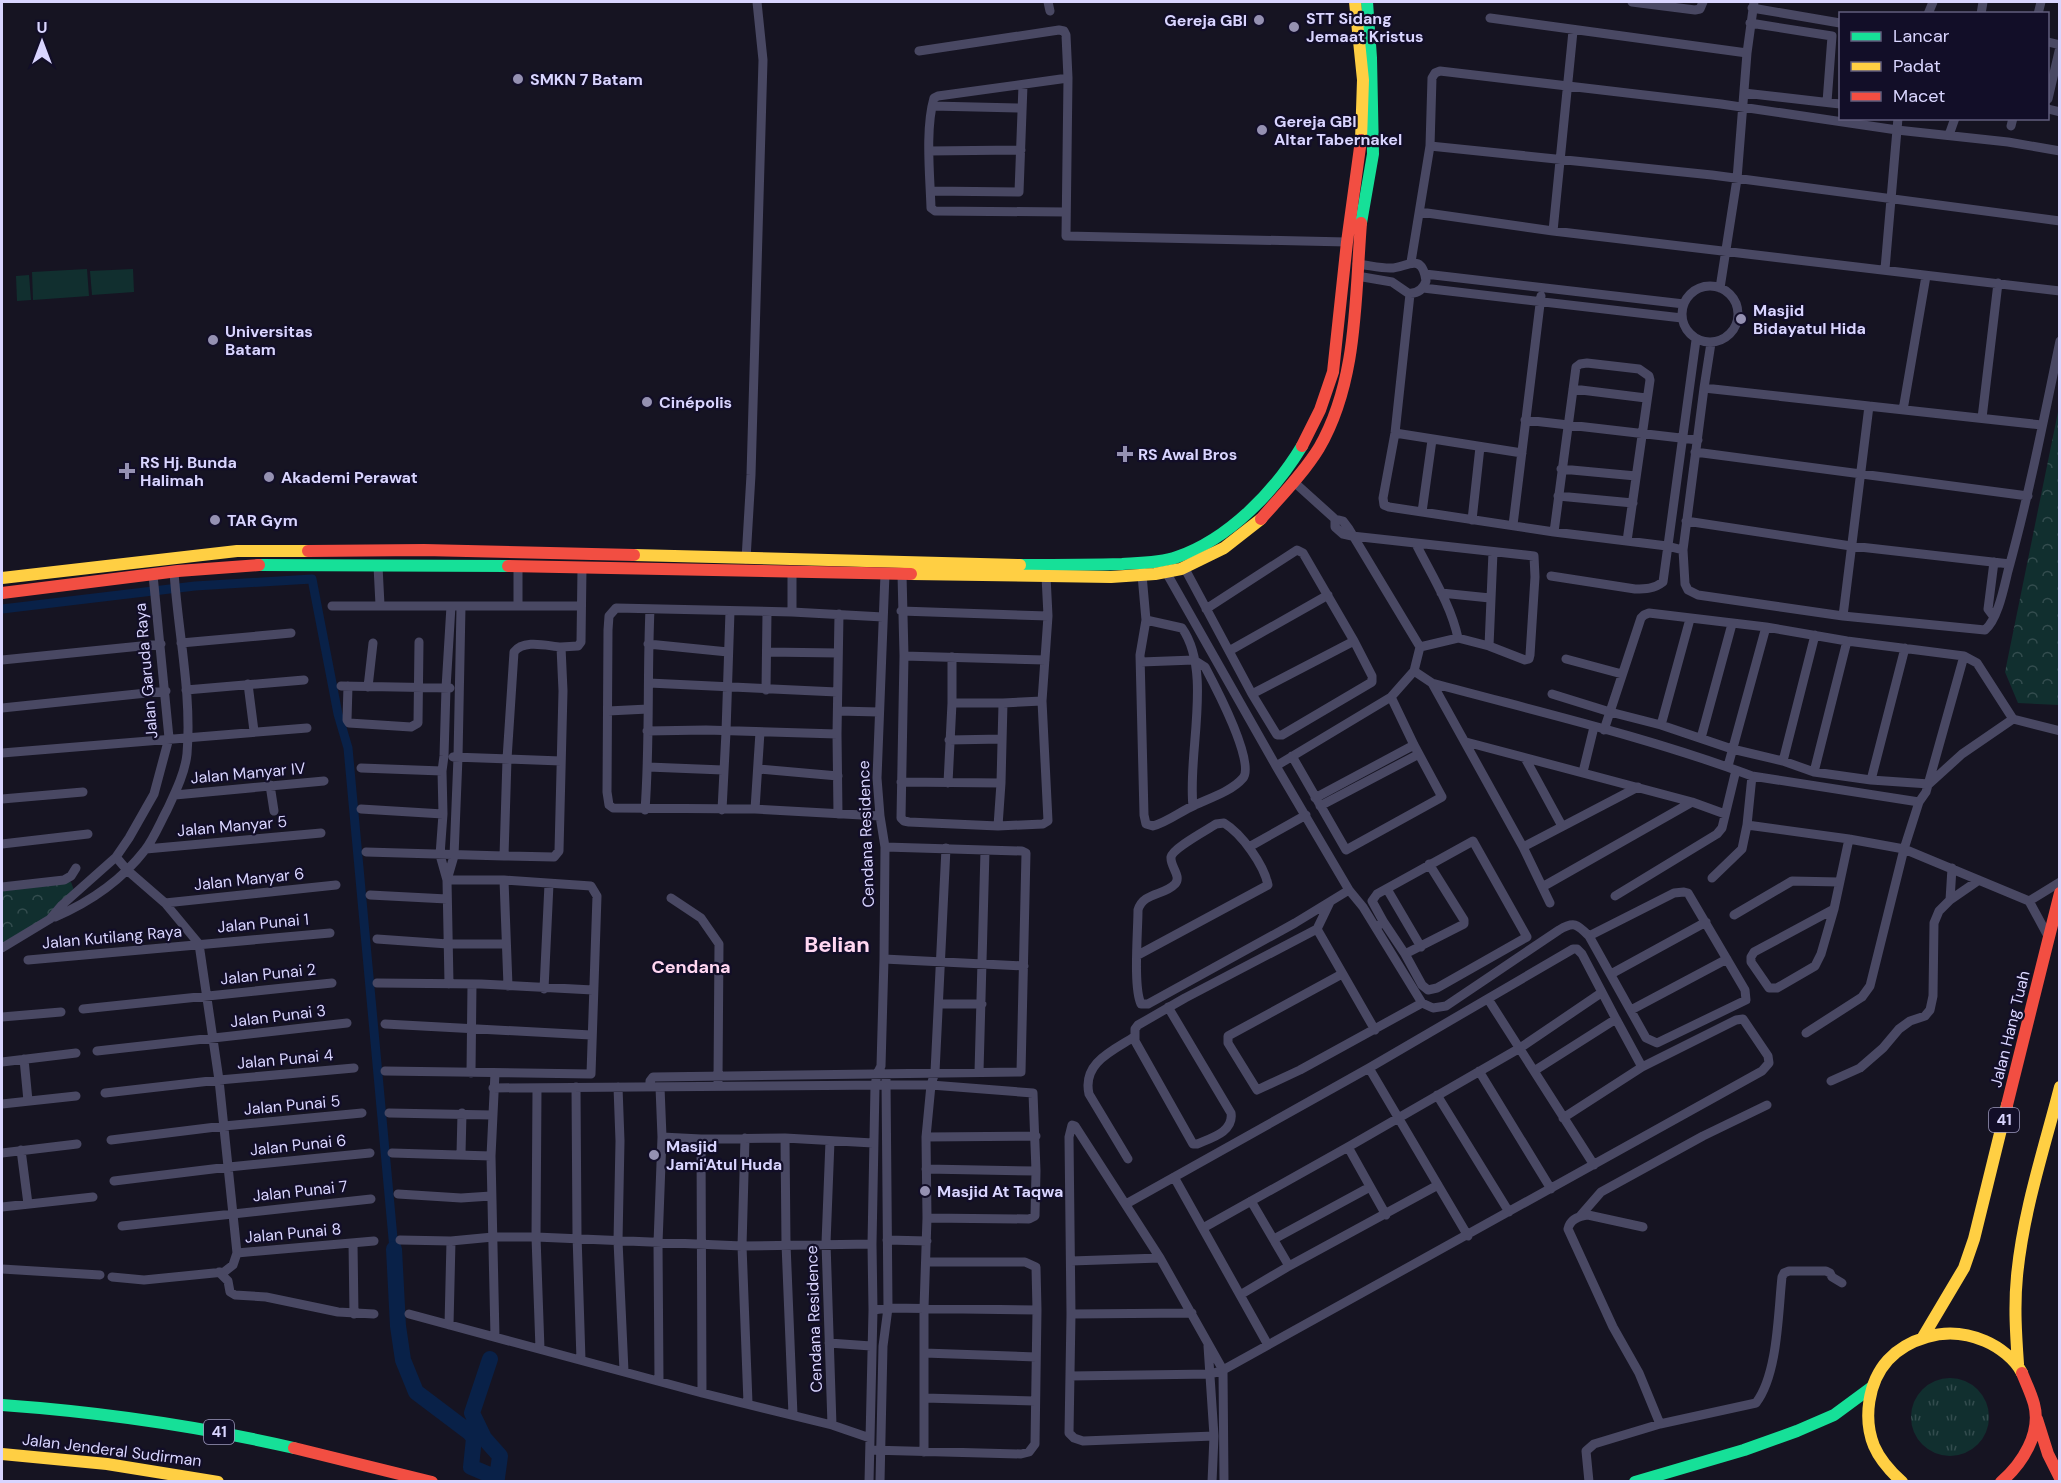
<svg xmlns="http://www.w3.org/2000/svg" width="2061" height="1483" font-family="'DM Sans',sans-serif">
<defs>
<pattern id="grass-tufts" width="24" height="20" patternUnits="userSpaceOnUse" patternTransform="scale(1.5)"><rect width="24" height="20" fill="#112f2f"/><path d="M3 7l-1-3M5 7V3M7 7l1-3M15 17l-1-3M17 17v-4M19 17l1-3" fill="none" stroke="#334c4e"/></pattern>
<pattern id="forest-crowns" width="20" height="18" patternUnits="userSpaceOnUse" patternTransform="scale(1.5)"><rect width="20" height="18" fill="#112f2f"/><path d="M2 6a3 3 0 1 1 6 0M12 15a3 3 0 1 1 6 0" fill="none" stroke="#334c4e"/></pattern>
</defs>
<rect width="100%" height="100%" fill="#161422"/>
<path fill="url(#grass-tufts)" d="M1911 1417a39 39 0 1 1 78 0a39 39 0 1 1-78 0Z"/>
<path fill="url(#forest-crowns)" d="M2059,407V705L2018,703L2005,672Z
M71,882L75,893L50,919L2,947V889Z"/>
<path fill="#112f2f" d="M87,269L89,296L33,300L32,272Z
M133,269L134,292L92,295L90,271Z
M29,275L31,300L17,301L16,276Z"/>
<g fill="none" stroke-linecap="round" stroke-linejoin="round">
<path stroke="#092148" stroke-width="9" d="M2,609L195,586L312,579L338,714L348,748L394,1249"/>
<path stroke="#092148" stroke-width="16" d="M394,1249L398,1326L403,1360L416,1392L469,1432L474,1438L471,1467L497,1478L500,1456L484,1438L472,1413L490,1359"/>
<path stroke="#494863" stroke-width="9" d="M1048,2L1050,11
M1632,2L1695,10L1700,9L1703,2
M1752,8L1840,23
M1928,14L1933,2
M1981,14L1983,2
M2038,14L2041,2
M1490,18L1747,53
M1750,23L1832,36L1827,102
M2048,42L2060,45
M919,51L1059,30L1064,31L1066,35L1068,78L1066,236L1347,242
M1744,93L1840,104
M2048,99L2060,47
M932,106L1021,108
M2048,109L2060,112
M2011,126L2013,118
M1949,135L1955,118
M1430,146L1712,175L2060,221
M929,151L1021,150
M931,191L1019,192L1023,85
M1066,212L935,211L931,208C930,176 925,129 934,98L938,96L1068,78
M1420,212L1553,231L2060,291
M1553,231L1573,31
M1411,262L1430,146L1432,78L1435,73L1440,71L1721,104L1897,130L2008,142L2060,151
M1885,269L1898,118
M1425,274L1684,304
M1357,276L1392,282L1408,293C1417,294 1423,290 1426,281C1422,250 1405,269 1390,268C1379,268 1368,265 1357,264
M1682 314a28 28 0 1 1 56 0a28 28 0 1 1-56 0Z
M1423,288L1682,318
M1720,288L1737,179L1747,53L1754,2
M1410,294L1395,433L1383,498L1384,505L1389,507L1554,532L1667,546L1683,550
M1711,343L1704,388L1683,550L1685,584L1688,590L1698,595L1843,616L1985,630C1998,619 2004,587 2008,571C2029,495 2044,418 2060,341
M1704,388L2042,425
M1573,389L1646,398
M1903,410L1926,276
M1982,418L1998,283
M1525,420L1698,440
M1395,433L1522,453
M1695,452L2028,496
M1561,469L1636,476
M1294,482L1335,519L1343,521L1349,529L1420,647L1414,671L1432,683C1539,712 1648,737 1752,776L1919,802L1904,849L1849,839L1747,825L1752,776
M1558,496L1633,503
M1422,512L1432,440
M1335,519V527L1343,534L1352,536L1534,556L1535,577L1530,655L1529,659L1525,660L1489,646L1458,638L1420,647
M1472,520L1480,447
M1686,521L1851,546L2010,564
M1513,525L1541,296
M1554,532L1576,367L1580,364L1587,363L1639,369L1649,376L1650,380L1627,541
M1416,544C1431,574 1451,605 1458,638
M746,559L751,475L763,60L757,2
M378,566L380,605
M1184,567L1252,694L1277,735H1282L1372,682V676L1354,641L1303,553L1297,550L1206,609
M792,572V612
M1166,572L1276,766L1349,890L1363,907L1422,1003L1433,1008L1446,1006L1559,930C1574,921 1577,924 1589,936L1646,1038L1657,1043L1746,1000L1745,990L1688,893L1684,892L1674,893L1589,936
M902,574L904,656L901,818L904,821L909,822L998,826L1043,824L1048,821L1042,701L1048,616L1046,576
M1551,576L1635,589C1645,589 1654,589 1663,582L1696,340
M1441,593L1490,598
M332,606H581
M518,606V566
M901,611L1048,616
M1843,616L1869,406
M1994,617L1988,609L1994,562
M1146,620L1182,628C1213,672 1187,754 1193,806
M181,643L291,633
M648,644L728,652
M1489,646L1493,552
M561,647C547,646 524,639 514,652L507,759L504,856L554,857L559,851L563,691L561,647L578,646L581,642L582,568
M1229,651L1328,595
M767,652L838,653
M904,656L1045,660
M1566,659L1622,674
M2,660L161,644
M1141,662L1194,660L1205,667C1214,684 1256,763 1243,778C1232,791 1210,798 1195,805C1181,811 1168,822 1153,826L1146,824L1144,815L1140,655L1146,620L1142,575
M649,683L837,692
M1432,683L1523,847L1550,903
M248,684L254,731
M341,686L450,688
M348,686L347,720L349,723L411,727L418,723L419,642
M368,687L373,643
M186,690L304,680
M766,690L767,612
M1252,694L1354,641
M1552,694L1610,712L1661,725L1732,749L1783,761L1814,772L1871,780L1929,784L1962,754L2013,719
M952,703H1003L1042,701
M2,708L166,691
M608,711L648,709
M838,711L879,712
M1661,725L1690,619
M1604,730L1641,618L1644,615L1649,613L1766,627L1847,641L1964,656L1977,663L2013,719L2060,731
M647,731L706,730L837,734
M1701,738L1732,624
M949,740L1002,739
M1466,742L1692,802L1725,814
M2,753L307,728
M1292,756L1346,850L1442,797L1414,745L1391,697
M453,757L561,761
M1525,758L1562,826
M1783,761L1815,635
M1276,766L1391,697L1414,671
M1728,766L1766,627
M648,767L723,770
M361,768L442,771
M759,769L838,776
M1583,772L1594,727
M1814,772L1847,641
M1871,780L1905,648
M901,782L1001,783
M948,783L952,703V657
M270,785L274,811
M175,795L324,781
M1315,798L1414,745
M2,799L83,792
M1919,802L1926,792L1964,656
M1320,806L1419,754
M361,809L443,814
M755,809L760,732
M645,810C650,743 647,676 650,609
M722,810L726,732L730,611
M838,814L837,734L839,614
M880,816L755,809L613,808L609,805L607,792L608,630L609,616L616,608L792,612L883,617
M998,826L1001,783L1003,703
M2,844L88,834
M1249,847L1306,815
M1523,847L1638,787
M146,849L321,833
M366,852L504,856
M1712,878L1742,849L1747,825
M447,880L440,855L443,814L442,771L444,756L446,688L451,606
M504,880L508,986
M1544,886L1692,802
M2,887L64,880L71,876L76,868
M1387,889L1421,947
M370,895L447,899
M1615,896L1717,834L1722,828L1736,770
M671,898L701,918L719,944L718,1081
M1950,900L1952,868
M2029,901L2060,882
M165,903L336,885
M1834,909L1754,952L1751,957V962L1769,988H1777L1815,966L1821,954L1834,909L1849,839
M1734,915L1792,881L1839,882
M55,917C90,902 121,881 145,850C154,838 160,823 167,810C175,793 185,773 187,754C192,694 178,632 174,572
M1376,928L1383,921L1405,954L1422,985L1428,990L1437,988L1527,937L1473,841L1377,894L1372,901L1383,921
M1317,929L1375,1030
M377,939L448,944H505
M2,948L50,919L62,905L116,857L129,838L154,794L169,738L153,575
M1405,954L1464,924V920L1429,864
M1138,955L1268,885C1264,865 1242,834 1224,823L1216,824C1207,830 1173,848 1171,857C1170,867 1182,876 1175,884C1164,896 1143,892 1138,910C1138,931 1133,987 1141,1004H1148L1295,923L1349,890
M884,959L1024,966
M28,960L330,933
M1342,974L1228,1036V1043L1257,1090L1300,1070L1422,1003
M1611,974L1706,922
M377,983L481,984L593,990
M449,984L447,880L454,856L458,757L461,607
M544,989L549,884
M1488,999L1594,1165
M940,1004H982
M1168,1007L1231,1113C1234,1132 1211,1138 1197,1144H1193L1135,1041V1029L1138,1025L1185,998L1317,929L1330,902
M83,1009L332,983
M1631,1010L1727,959
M2,1017L61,1012
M385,1024L591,1035
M1806,1033L1862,997L1870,986L1904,849L2029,901L2048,936
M97,1051L347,1023
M24,1059L28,1101
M2,1062L76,1053
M1369,1068L1468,1236
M385,1071L591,1074L597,896L591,886L504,880H447
M1479,1071L1551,1189
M1534,1071L1616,1019L1642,1067
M979,1072L985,851
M471,1073L472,984
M495,1073L491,1156L495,1337
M1831,1081L1860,1068L1883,1048L1899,1029L1910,1021L1925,1016L1930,1010L1933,996L1934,923L1939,911L1950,900L1979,880
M576,1087L577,1235L581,1360
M618,1087L620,1141L618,1241L624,1371
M650,1087V1081L653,1077L1021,1072L1026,853L1022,851L885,847
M493,1088L887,1085H931L1033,1093L1036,1171L1035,1216L1029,1219L927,1218
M537,1089L536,1237L540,1349
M105,1093L219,1080L354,1068
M1437,1095L1509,1212
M2,1104L76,1096
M389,1113L492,1115
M662,1137L701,1139L785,1138L873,1143
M926,1137L1036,1136
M745,1138L742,1246L748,1403
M785,1138L786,1244L793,1415
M701,1139L702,1393
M111,1140L224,1126L362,1113
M830,1141L826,1243L832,1425
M1348,1147L1386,1215
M21,1150L28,1204
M2,1153L77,1144
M392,1153L491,1156
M461,1154L462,1113
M1128,1159L1089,1094C1082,1063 1112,1051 1134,1037
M926,1169L1036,1171
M1174,1177L1268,1345
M114,1181L229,1167L370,1153
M398,1194L461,1198L491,1196
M1251,1201L1289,1266
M1126,1204L1369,1068L1573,949H1577L1582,954L1616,1019
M2,1207L93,1197
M1581,1215L1601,1192L1703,1136L1767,1105
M122,1226L371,1199
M1643,1227L1588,1215C1579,1216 1570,1219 1568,1229L1613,1327L1639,1373L1660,1424
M1203,1228L1348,1147L1520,1048L1601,993
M1274,1239L1370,1187
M400,1240L451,1241L493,1237H536L742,1246L872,1244
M887,1240L927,1241
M353,1243L354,1314
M237,1253L374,1241
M1071,1261L1160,1258
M2,1269L100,1275
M219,1272L228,1281L230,1292L235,1295L266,1297L338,1312L374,1314
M112,1277L144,1280L224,1272L233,1265L237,1253L219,1080L199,944L165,903L127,870L116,857
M1240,1295L1289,1266L1438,1185
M873,1310L888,1308L1037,1310
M409,1314L702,1393L832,1425L870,1438
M1071,1314L1192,1313
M449,1325L451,1241
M829,1343L871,1346
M1208,1346L1214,1436L1212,1482
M924,1353L1036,1357
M1070,1376L1211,1374L1223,1370L1762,1071L1769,1063L1768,1056L1743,1019L1736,1020L1642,1067L1563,1118
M659,1381L658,1243L662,1137L660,1087
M924,1398L1035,1401
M1214,1436L1083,1441L1074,1438L1069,1433L1071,1314L1069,1137L1072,1125L1075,1126L1160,1258L1223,1370L1224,1482
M870,1450L1021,1454L1029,1452L1035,1444L1037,1310L1036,1267L1025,1262H926
M924,1452V1308L927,1218L926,1137L931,1085L935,1072L946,848
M869,1482L873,1310L872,1244L875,1086L877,1074L881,1066L884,959L885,847L880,816L877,778L885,574
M880,1482L883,1346L888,1308L886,1079
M1589,1482L1586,1451L1594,1444L1660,1424L1756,1403C1778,1374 1778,1313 1782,1277L1784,1273L1789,1271H1826L1830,1273L1832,1277L1842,1283"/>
<path stroke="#16e098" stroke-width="12" d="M1361,223L1373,154L1371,58L1367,2
M259,565L508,566
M1020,565C1055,565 1088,565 1122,564C1140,563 1160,563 1177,557C1229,539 1275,491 1302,446
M2,1405C100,1412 198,1426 294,1448
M1635,1482L1744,1450L1797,1431L1834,1415L1872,1387"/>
<path stroke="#ffcf43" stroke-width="12" d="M1355,2L1363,80L1361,140
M634,555L1020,565
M911,574L1111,577L1155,574L1181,569L1224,548L1261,519
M2,578L237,551H308
M1923,1337L1964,1268L1974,1239L2007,1105
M2018,1364C2016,1335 2014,1306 2017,1276C2023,1212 2044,1149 2060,1087
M2,1454L107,1464L218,1482
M1902,1482C1891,1472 1880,1460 1874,1446C1863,1419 1868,1382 1888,1360C1898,1349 1913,1341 1927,1337C1947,1331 1966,1333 1985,1341C1999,1347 2015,1359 2022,1373"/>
<path stroke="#f24e42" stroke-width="12" d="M1302,446L1320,410L1333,372L1347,242L1361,140
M1261,519C1281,496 1303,474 1319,448C1358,381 1355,297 1361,223
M308,551L424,550L634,555
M508,566L911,574
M2,593L178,571L259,565
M2007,1105L2060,893
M2037,1419L2048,1454L2060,1478
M294,1448L432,1482
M2001,1482C2022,1464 2042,1433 2034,1404C2031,1393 2026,1383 2022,1373"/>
</g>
<g fill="#9591b2" stroke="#120e28" stroke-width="2">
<circle cx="1259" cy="20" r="6"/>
<circle cx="1294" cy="27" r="6"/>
<circle cx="518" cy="79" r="6"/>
<circle cx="1262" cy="130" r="6"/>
<circle cx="1741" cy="319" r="6"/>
<circle cx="213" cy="340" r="6"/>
<circle cx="647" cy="402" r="6"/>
<path d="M1122 445h6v6h6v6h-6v6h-6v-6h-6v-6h6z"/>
<path d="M124 462h6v6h6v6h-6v6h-6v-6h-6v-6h6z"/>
<circle cx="269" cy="477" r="6"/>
<circle cx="215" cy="520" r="6"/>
<circle cx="654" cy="1155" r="6"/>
<circle cx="925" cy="1191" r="6"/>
</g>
<g text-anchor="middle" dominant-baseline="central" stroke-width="4.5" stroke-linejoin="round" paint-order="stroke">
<g fill="#120e28" stroke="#9d99be" stroke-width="1.5">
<rect x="1989" y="1108" width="30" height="24" rx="4.5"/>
<rect x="204" y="1420" width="30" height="24" rx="4.5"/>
</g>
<g font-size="15" font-weight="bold" fill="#d9d5ff">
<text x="2004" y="1120">41</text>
<text x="219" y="1432">41</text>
</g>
<g font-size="16" font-weight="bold" fill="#d9d5ff" stroke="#120e28" text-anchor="start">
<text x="1306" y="18">STT Sidang<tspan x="1306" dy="18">Jemaat Kristus</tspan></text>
<text x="1247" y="20" text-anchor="end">Gereja GBI</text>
<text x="530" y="79">SMKN 7 Batam</text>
<text x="1274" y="121">Gereja GBI<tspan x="1274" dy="18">Altar Tabernakel</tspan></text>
<text x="1753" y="310">Masjid<tspan x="1753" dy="18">Bidayatul Hida</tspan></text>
<text x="225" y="331">Universitas<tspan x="225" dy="18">Batam</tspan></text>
<text x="659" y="402">Cinépolis</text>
<text x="1138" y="454">RS Awal Bros</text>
<text x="140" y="462">RS Hj. Bunda<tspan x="140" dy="18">Halimah</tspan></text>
<text x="281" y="477">Akademi Perawat</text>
<text x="227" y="520">TAR Gym</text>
<text x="666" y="1146">Masjid<tspan x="666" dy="18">Jami'Atul Huda</tspan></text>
<text x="937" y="1191">Masjid At Taqwa</text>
</g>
<g font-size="16" fill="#d9d5ff" stroke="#120e28">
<text transform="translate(146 671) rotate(-95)">Jalan Garuda Raya</text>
<text transform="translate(248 773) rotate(-5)">Jalan Manyar IV</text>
<text transform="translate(232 826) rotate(-5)">Jalan Manyar 5</text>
<text transform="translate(866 834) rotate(-92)">Cendana Residence</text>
<text transform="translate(249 879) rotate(-6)">Jalan Manyar 6</text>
<text transform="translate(263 923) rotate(-5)">Jalan Punai 1</text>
<text transform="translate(112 937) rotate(-5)">Jalan Kutilang Raya</text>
<text transform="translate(268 974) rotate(-6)">Jalan Punai 2</text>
<text transform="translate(278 1016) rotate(-7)">Jalan Punai 3</text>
<text transform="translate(2010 1029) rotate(-76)">Jalan Hang Tuah</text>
<text transform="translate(285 1059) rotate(-5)">Jalan Punai 4</text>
<text transform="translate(292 1105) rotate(-5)">Jalan Punai 5</text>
<text transform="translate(298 1145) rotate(-6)">Jalan Punai 6</text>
<text transform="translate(300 1191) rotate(-6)">Jalan Punai 7</text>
<text transform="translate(293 1233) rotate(-5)">Jalan Punai 8</text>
<text transform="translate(814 1319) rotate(-92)">Cendana Residence</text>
<text transform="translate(112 1450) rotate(7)">Jalan Jenderal Sudirman</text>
</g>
<g font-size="18" font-weight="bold" fill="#ffd7f1" stroke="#120e28">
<text x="691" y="967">Cendana</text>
</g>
<g font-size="22" font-weight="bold" fill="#ffd7f1" stroke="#120e28">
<text x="837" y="944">Belian</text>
</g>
</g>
<rect width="2061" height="1483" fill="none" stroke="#d9d5ff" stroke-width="6"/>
<rect x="1839" y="12" width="210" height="108" fill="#120e28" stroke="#625e7e" stroke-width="1.5"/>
<rect x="1851" y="32" width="30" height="9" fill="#16e098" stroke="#625e7e" stroke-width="1.5"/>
<text x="1893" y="42" font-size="18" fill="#d9d5ff">Lancar</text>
<rect x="1851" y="62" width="30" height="9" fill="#ffcf43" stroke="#625e7e" stroke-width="1.5"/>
<text x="1893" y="72" font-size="18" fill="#d9d5ff">Padat</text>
<rect x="1851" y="92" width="30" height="9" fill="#f24e42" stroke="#625e7e" stroke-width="1.5"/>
<text x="1893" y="102" font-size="18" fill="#d9d5ff">Macet</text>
<g transform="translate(42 42)" stroke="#120e28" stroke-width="4.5" paint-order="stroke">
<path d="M0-4.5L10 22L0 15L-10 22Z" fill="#d9d5ff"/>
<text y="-9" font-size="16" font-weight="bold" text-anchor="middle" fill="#d9d5ff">U</text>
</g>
</svg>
